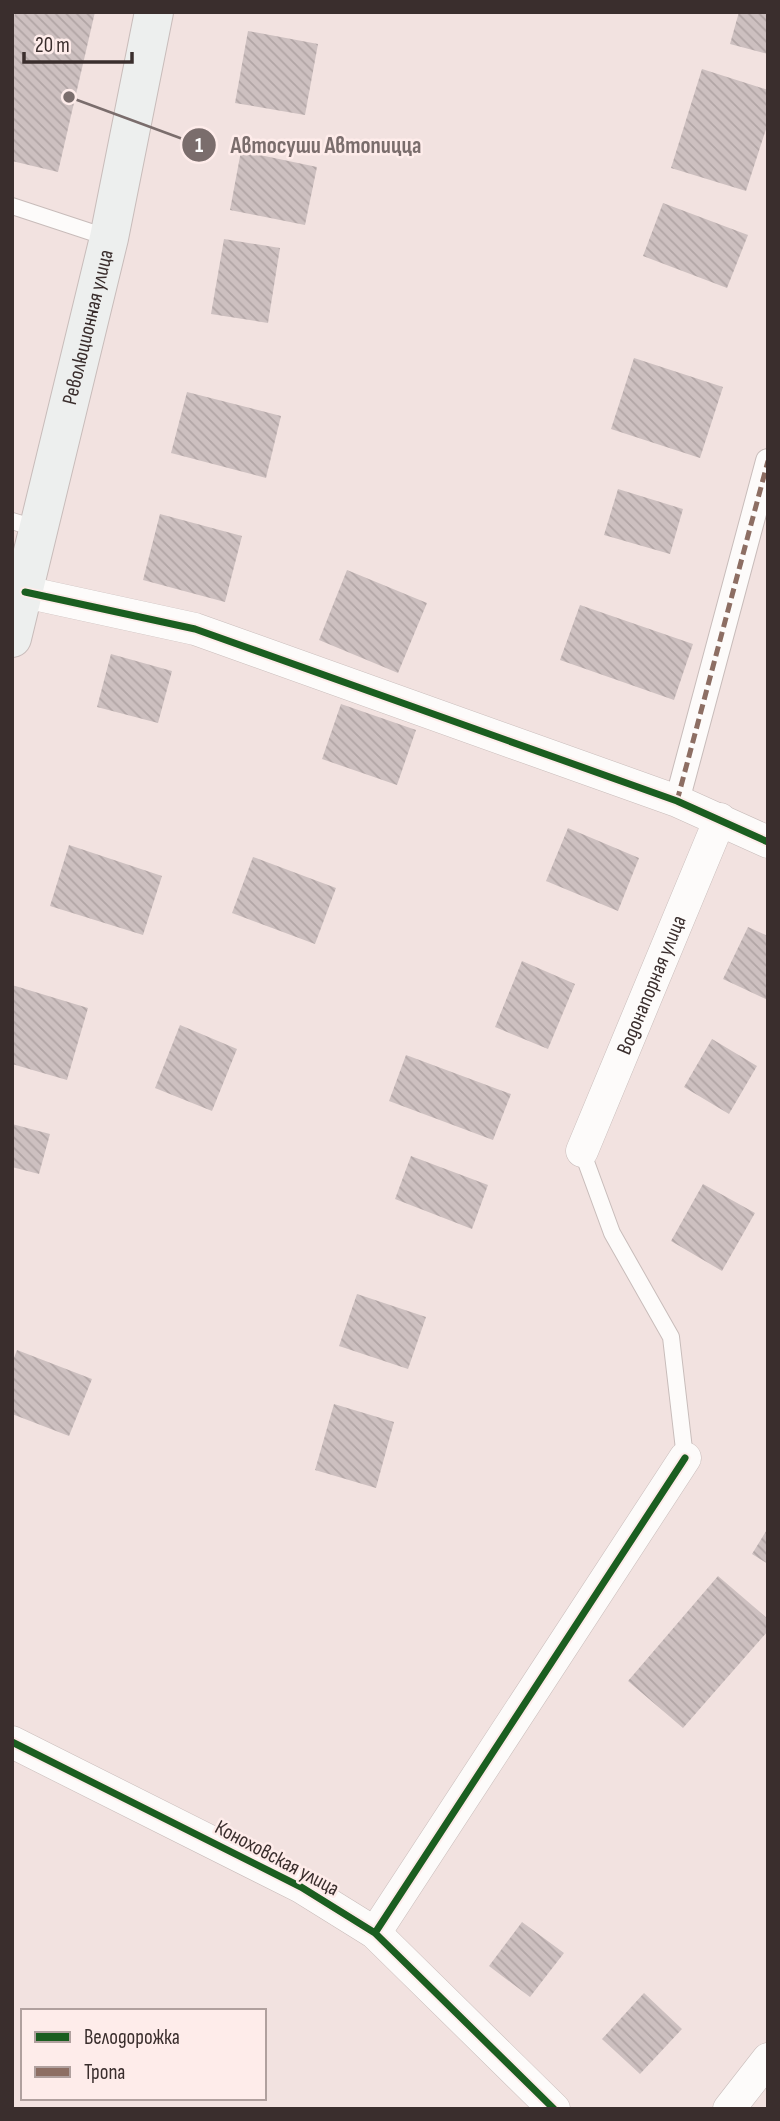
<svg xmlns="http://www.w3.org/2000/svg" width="780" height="2121" font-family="'Sofia Sans Condensed',sans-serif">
<defs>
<pattern id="building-back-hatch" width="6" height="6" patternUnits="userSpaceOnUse" patternTransform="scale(1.75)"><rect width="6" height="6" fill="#cdc0c0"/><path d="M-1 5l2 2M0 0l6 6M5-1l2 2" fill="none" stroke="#b1a5a5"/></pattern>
</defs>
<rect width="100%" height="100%" fill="#f2e2e0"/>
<path fill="url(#building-back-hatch)" d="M15,12H95L58,172L12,161V26Z
M739,12H768V54L730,44Z
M248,31L318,44L305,115L235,103Z
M702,69L768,90V123L746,191L671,168Z
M241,151L317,167L305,225L230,210Z
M663,203L748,235L727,288L643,256Z
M224,239L280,248L268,323L211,314Z
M634,358L723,387L700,458L611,429Z
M187,392L281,416L266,478L171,453Z
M618,489L683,509L670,554L604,535Z
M160,514L242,536L225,602L143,580Z
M347,570L427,603L398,673L319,640Z
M580,605L693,644L674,700L560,660Z
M111,654L172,671L158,723L97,707Z
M341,704L416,730L397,785L322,759Z
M568,828L639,858L618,911L546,881Z
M69,845L162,876L143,935L50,906Z
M253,857L336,888L315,944L232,913Z
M748,927L768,936V1000L723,979Z
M522,961L575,984L548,1049L495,1027Z
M12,985L88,1008L67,1080L12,1064Z
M180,1025L237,1049L212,1111L155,1088Z
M712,1039L757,1066L729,1114L684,1087Z
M406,1055L511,1094L493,1140L389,1101Z
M12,1124L50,1134L39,1174L12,1167Z
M411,1156L488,1185L472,1229L395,1199Z
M703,1184L755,1213L722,1271L671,1241Z
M357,1294L426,1317L408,1369L339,1346Z
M17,1350L92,1379L69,1436L12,1414V1363Z
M334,1404L394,1422L376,1488L315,1470Z
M768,1528V1564L752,1554Z
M718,1576L768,1619V1631L683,1728L628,1681Z
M522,1922L564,1953L530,1997L489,1966Z
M644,1993L682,2029L640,2074L602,2039Z"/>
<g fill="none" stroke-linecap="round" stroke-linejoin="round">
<g stroke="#c8bcba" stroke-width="18">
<path id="service" d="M12,206L109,238
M12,521L38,529
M582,1151L612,1233L671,1337L685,1458"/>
</g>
<g stroke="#c8bcba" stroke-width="26">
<path id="pedestrian" d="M677,801L768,461"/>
</g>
<g stroke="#c8bcba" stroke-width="33">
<g id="minor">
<path d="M25,592L195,629L677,801L768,842"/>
<path id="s1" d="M582,1151L720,819"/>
<path d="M12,1742L301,1887L375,1933L554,2109"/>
<path d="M375,1933L685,1458"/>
<path d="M729,2109L768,2059"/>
</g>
</g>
<g stroke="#c8bcba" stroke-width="40">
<g id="secondary">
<path id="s2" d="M12,638L109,238L154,12"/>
</g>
</g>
<use href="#service" stroke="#fdfbfa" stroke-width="16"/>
<use href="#pedestrian" stroke="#fdfbfa" stroke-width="24"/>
<use href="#minor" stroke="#fdfbfa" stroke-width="32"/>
<use href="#secondary" stroke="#edefee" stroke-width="38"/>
<path stroke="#8d6e63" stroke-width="5" stroke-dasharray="10 5" stroke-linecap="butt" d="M677,801L768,461"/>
<g stroke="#feecea" stroke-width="11">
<path id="cycleway" d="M25,592L195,629L677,801L768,842
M12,1742L301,1887L375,1933L554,2109
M375,1933L685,1458"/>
</g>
<use href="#cycleway" stroke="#1b5e20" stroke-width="7"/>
</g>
<g text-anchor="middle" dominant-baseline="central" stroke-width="5" stroke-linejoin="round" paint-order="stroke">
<g font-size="21" fill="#3a2e2d" stroke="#feecea">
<text stroke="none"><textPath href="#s2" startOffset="320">Революционная улица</textPath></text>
<text stroke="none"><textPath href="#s1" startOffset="180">Водонапорная улица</textPath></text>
<text transform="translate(277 1858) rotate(28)">Коноховская улица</text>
</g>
</g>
<path fill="none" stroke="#7a6d6c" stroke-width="2.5" d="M69 97L199 145"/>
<g fill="#7a6d6c" stroke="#feecea" stroke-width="2.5">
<circle cx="69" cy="97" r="7"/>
<circle cx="199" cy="145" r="18"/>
</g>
<g font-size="21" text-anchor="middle" font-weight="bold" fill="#fff">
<text x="199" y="152">1</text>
</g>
<g font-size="23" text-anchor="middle" font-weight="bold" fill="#7a6d6c" stroke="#feecea" stroke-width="5" stroke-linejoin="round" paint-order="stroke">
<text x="326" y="153">Автосуши Автопицца</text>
</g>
<rect width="780" height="2121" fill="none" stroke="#3a2e2d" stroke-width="28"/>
<rect x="21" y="2009" width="245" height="91" fill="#feecea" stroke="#b0a09e" stroke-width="2"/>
<rect x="35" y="2032" width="35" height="10" fill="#1b5e20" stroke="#b0a09e" stroke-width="2"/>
<text x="84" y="2044" font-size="21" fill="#3a2e2d">Велодорожка</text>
<rect x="35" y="2067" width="35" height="10" fill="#8d6e63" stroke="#b0a09e" stroke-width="2"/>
<text x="84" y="2079" font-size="21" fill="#3a2e2d">Тропа</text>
<path d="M24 52v10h108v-10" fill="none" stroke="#3a2e2d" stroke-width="3.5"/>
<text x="35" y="52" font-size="21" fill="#3a2e2d" stroke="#feecea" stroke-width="5" paint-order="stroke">20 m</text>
</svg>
